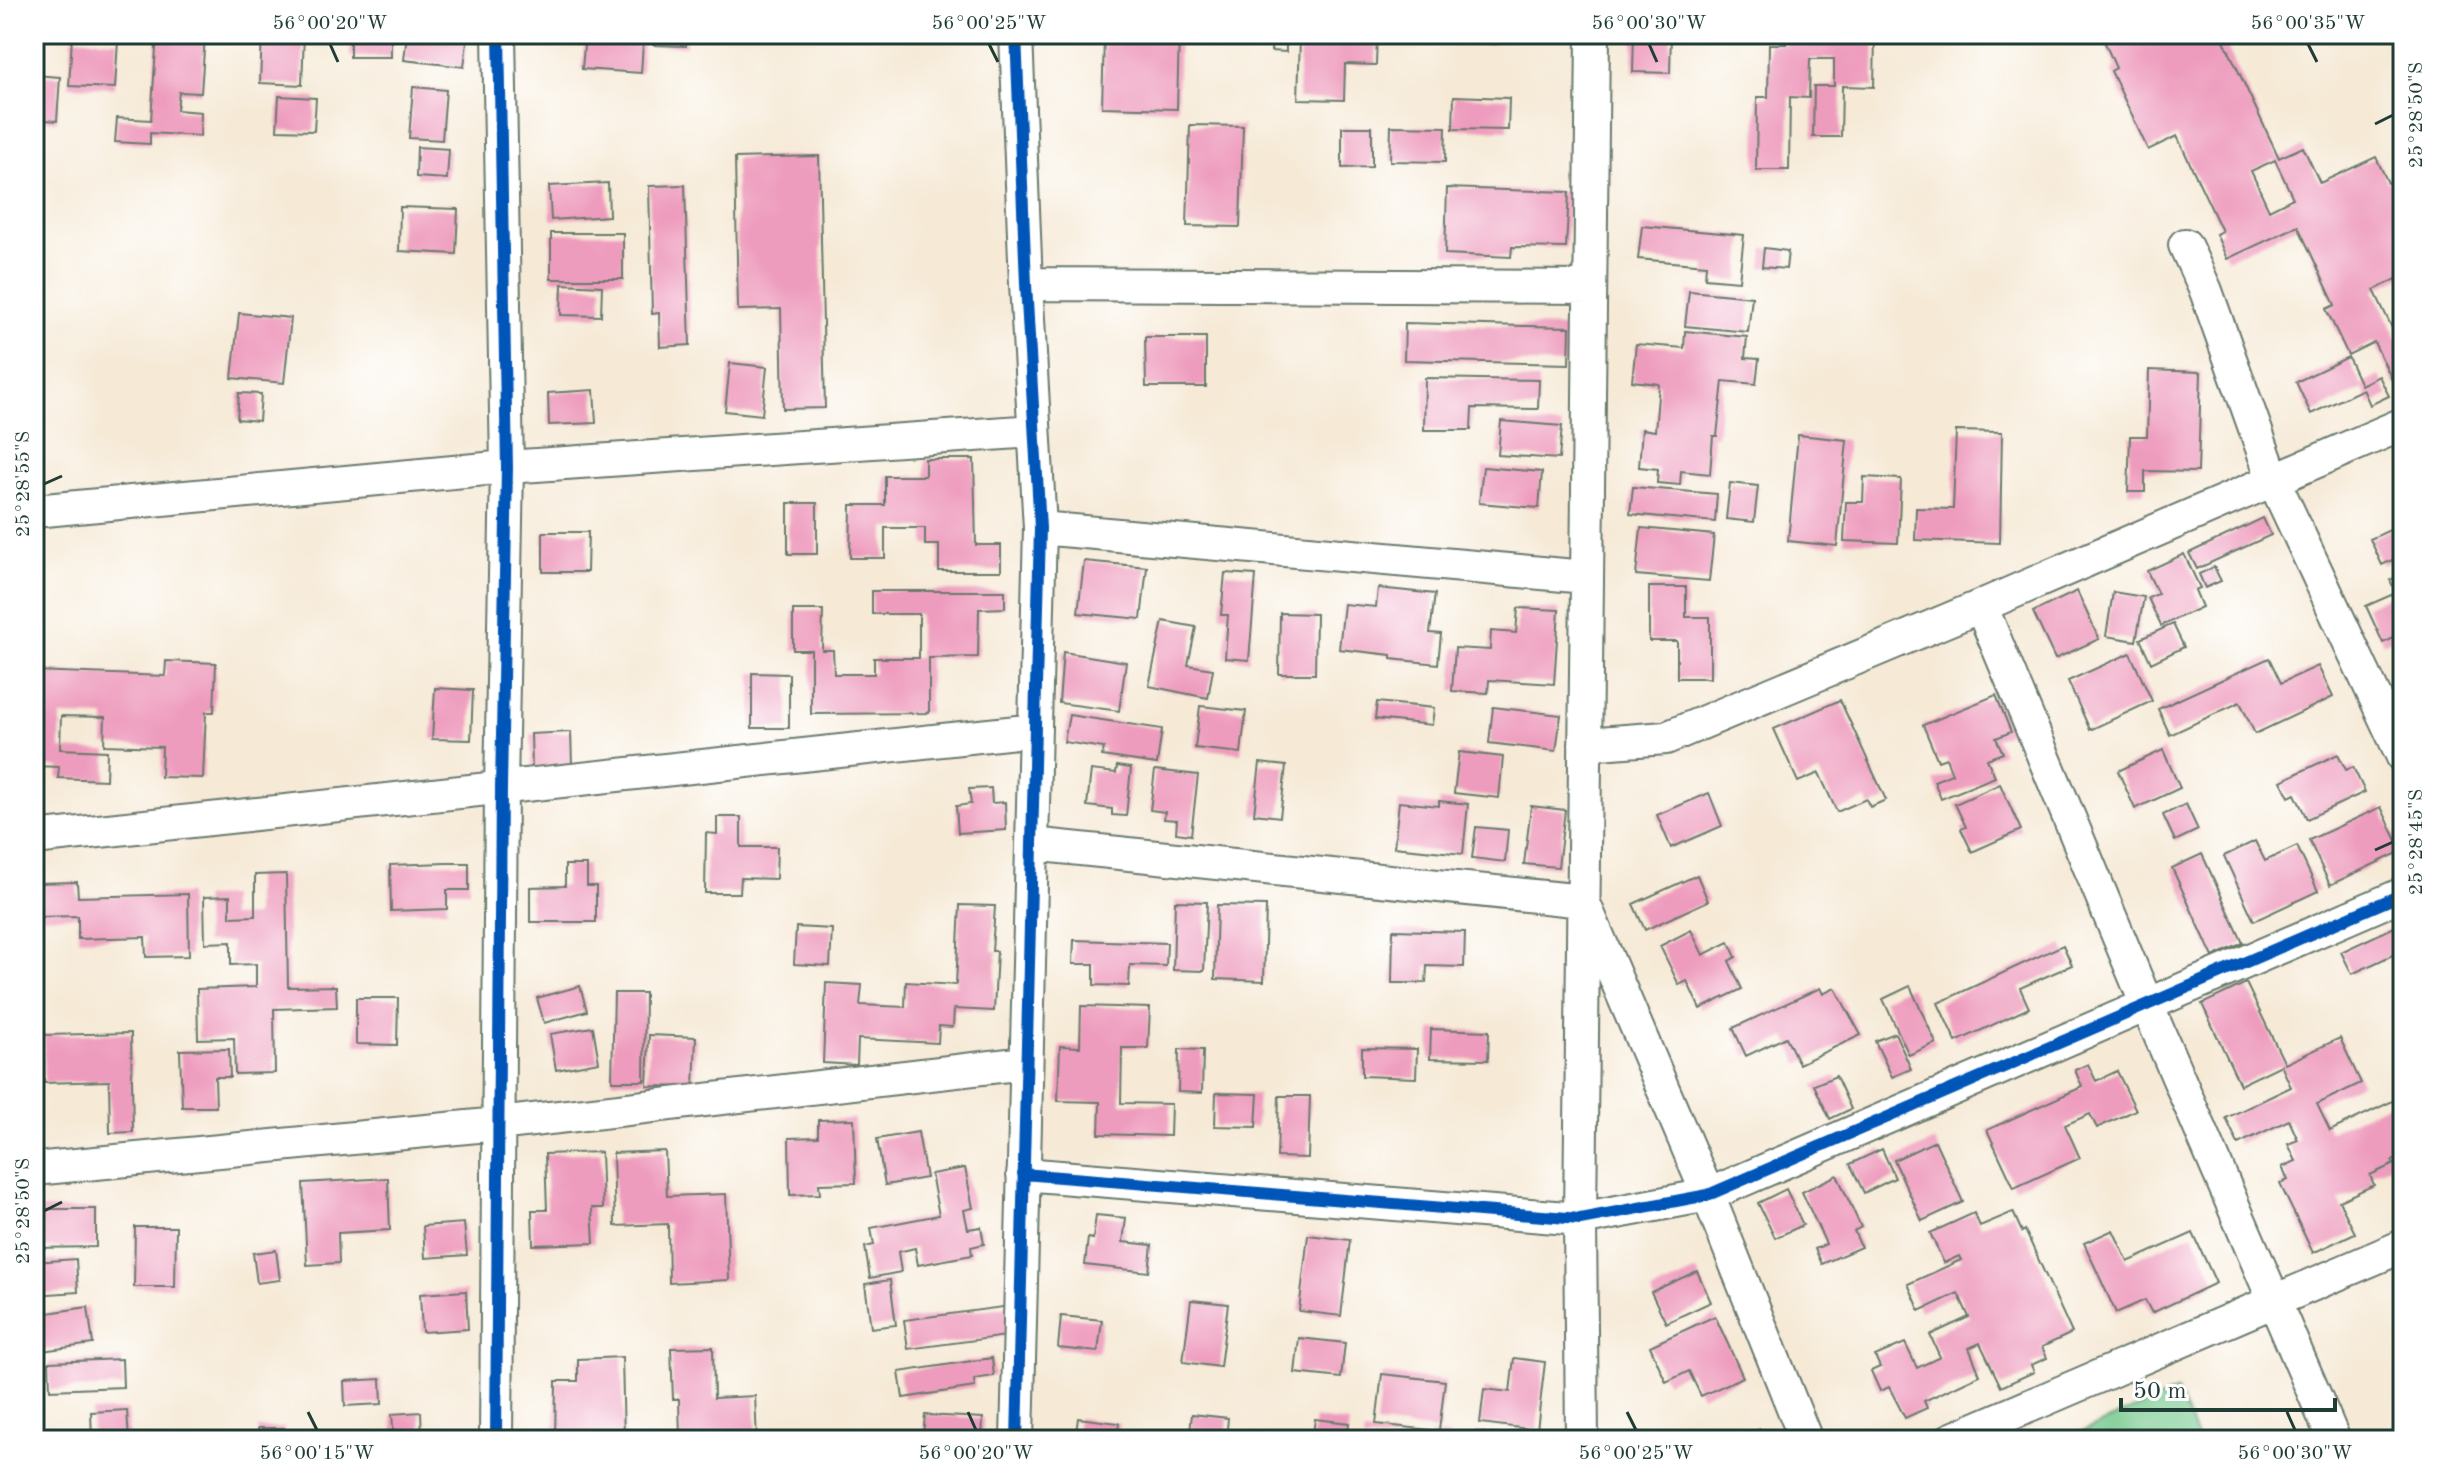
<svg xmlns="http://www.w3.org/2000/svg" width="2437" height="1474" font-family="'Old Standard TT',serif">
<rect width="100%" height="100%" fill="#fff"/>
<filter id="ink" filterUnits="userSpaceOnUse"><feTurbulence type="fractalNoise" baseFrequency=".0125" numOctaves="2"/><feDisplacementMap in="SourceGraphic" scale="16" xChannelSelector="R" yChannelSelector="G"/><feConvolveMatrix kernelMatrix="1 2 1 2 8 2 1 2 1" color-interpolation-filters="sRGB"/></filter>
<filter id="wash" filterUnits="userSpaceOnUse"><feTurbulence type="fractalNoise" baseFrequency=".006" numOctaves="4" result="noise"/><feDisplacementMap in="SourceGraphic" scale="32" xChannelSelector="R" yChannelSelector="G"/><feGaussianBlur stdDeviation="1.8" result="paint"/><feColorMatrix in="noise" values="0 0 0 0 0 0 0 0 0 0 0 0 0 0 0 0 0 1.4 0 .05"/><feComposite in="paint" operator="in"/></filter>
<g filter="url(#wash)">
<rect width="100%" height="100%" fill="#f6ead7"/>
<path fill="#75c98c" stroke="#4a8360" stroke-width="2" d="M2177,1391L2198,1440H2062Z"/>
<g id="blocks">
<path fill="#ee9cbd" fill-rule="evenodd" d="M157,34L205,36L201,93L179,92L177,110L201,112L200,136L150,133V144L115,142L117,118L151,120Z
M262,34H304L302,85L260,83Z
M350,34H391V57H350Z
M407,34H468L464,67L404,60Z
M585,34H628L627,42L643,43L641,73L582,69Z
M653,34H686V46L653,45Z
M1133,34H1179L1177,109L1102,107L1104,38L1132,40Z
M1272,34H1286V52L1271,51Z
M1346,34H1377L1376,65L1345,64L1344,100L1298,99L1300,38L1346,39Z
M1451,34H1496L1495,44L1450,42Z
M1634,34H1671L1670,73L1633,72Z
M1786,34H1875L1874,87L1842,86L1841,137H1813L1814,86H1834V59H1810L1809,98L1790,97L1789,170H1756L1757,97H1768L1769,44H1786Z
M2101,34H2221L2279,158L2303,147L2320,183L2376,157L2388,183L2402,176L2403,204L2394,208L2403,227V276L2374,290L2403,351V382L2395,386L2374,342L2348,355L2326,309L2335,305L2298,226L2227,259L2216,234L2222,231L2177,136L2148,150L2111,71L2116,68ZM2275,160L2293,198L2269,210L2251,171Z
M72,38L118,41L115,88L69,86Z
M34,75L60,77L57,121L34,119Z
M413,87L446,90L442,140L409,138Z
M279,96L316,98L314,131L277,130Z
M1454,96L1509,98L1508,130L1453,129Z
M1190,125L1243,126L1240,227L1187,226Z
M1391,126L1446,127L1445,162L1390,161Z
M1342,127H1372V167L1342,168Z
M417,147L449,149L447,179L416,177Z
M819,156L825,408L783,409L781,309L738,310L735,158Z
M608,183L609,216L551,220L549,186Z
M685,185L690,345L660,347L659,313L652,314L649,186Z
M1447,188L1569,192L1566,248L1512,247L1511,257L1445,254Z
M400,207L458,209L456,254L399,251Z
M1642,226L1744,235L1739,281L1705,278L1706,265L1638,259Z
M551,233H623V279H551Z
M1764,248L1788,251L1786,269L1762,267Z
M562,284L602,286L601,316L561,315Z
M1689,291L1752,297L1748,332L1685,326Z
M239,313L291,318L284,383L232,378Z
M1405,323L1570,327L1569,364L1404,360Z
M1685,331L1747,337L1745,358L1759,359L1756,384L1723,381L1717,436H1713L1710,474L1681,471L1680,485L1657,483L1658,469L1639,467L1642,429L1655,431L1659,384L1632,381L1636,344L1684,348Z
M1145,337H1206V387H1146Z
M2348,357L2361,385L2379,376L2389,396L2370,405L2363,389L2311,414L2296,382Z
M730,363L767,367L762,415L725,411Z
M2149,370L2201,372L2198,472L2145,471V492H2128L2130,436H2147Z
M1425,378L1539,380L1538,409L1472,408L1471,430H1424Z
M594,390L596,423L549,425L548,393Z
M239,393L261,394L259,421L237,419Z
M1501,421L1562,426L1559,459L1498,455Z
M1956,431L2002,432L2000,543L1915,540L1916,508L1953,509Z
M1798,435L1847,440L1837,546L1788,541Z
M925,459H974L976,545H1001V571H939V545H925V528H885V558H850L851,505H885V476H925Z
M1483,467L1542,472L1539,508L1479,503Z
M1864,477L1901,479L1898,543L1844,541L1846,502H1863Z
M1730,483L1758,486L1754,522L1726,519Z
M1633,487L1717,494L1715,522L1630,514Z
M788,503H817V554H788Z
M2263,518L2271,535L2197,569L2189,553Z
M2403,524V555L2382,565L2370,539Z
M1641,528L1714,535L1709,581L1636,575Z
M543,532H588L587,572H543Z
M2184,554L2200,588L2195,590L2202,607L2161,626L2148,598L2158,594L2147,571Z
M1084,561L1147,567L1141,619L1078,613Z
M2214,567L2221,581L2205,588L2199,574Z
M1225,573L1256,575L1249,660L1225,658L1228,615H1221Z
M2403,574V634L2383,643L2366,606L2396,593L2390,580Z
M1649,587H1686V617H1710V678H1677V641H1649Z
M1378,588L1435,594L1430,633L1441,634L1438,664L1391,659V655L1339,649L1344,604L1376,607Z
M872,591H1005V608L979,609L978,657L929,658V713L811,714V650H793V610H823L822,650H833L834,674H874V658H919V614H872Z
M2077,591L2099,639L2055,659L2033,612Z
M2113,592L2144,597L2136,641L2106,636Z
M1518,608L1559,610L1554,684L1489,680L1488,693L1452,691L1455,648L1490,650L1491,631L1516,633Z
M1280,613L1316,614L1315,674H1279Z
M1163,621L1196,627L1188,665L1213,669L1208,698L1149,686Z
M2173,624L2184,647L2151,663L2140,639Z
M1063,652L1126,662L1119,711L1059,703Z
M2130,653L2152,701L2090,730L2068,681Z
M2269,658L2281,683L2318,666L2333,697L2255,734L2240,702L2170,735L2158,709Z
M166,661L216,663L214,712H206L203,778L161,777L162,747L104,745L105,717L61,716L60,749L107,751L106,780L58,778L59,767L34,766V671L165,676Z
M752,673L789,674V728H752Z
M435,688L473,690L471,740L432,739Z
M1996,695L2011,732L1996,738L2003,753L1987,759L1995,777L1941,799L1934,781L1952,774L1946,758L1938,761L1923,725Z
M1840,700L1886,800L1870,807L1866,799L1837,812L1819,773L1798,782L1774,729Z
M1377,702L1434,708L1432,725L1375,719Z
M1200,706L1246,711L1241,753L1195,748Z
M1493,707L1561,715L1556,751L1489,743Z
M1069,715L1162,729L1157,764L1102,756L1104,748L1064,742Z
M571,732L572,766L532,768L531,734Z
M2163,750L2180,788L2135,809L2118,771Z
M1459,752L1503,757L1499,798L1454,793Z
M2338,754L2346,770L2353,767L2365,792L2307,819L2295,794L2289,797L2281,781Z
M1260,763L1286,766L1280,817L1254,814Z
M1117,766L1131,768L1126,816L1112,815V809L1087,806L1091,770L1116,773Z
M1155,770L1198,775L1191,835L1176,833L1177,820L1164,819L1165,812L1150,810Z
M2000,784L2021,830L1972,852L1961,829L1966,827L1955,804Z
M991,788L992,803L1005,802L1006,830L958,833L956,806L971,804L969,789Z
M1709,793L1722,826L1671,848L1657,815Z
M1439,801L1468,804L1463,854L1394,847L1399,802L1439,806Z
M2186,804L2198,830L2175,841L2163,815Z
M1531,806L1565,810L1558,867L1524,864Z
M2381,807L2402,851L2330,885L2309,840Z
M717,817H741V847H777L776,879L741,878L740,893H705L706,833L717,834Z
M1476,827L1508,830L1505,862L1472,858Z
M2255,841L2265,861L2297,846L2318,891L2254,921L2224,856Z
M2202,854L2243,943L2213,957L2172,868Z
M446,863H469V890H447V909L391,911L390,865Z
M565,865H587V886H596V922H530V887L565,886Z
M286,874L288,987L336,986L337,1007L274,1009L275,1073L235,1074L234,1038L198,1039L197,989L256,987V964L231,965V942L205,943L204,897L230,896V917L255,916V875Z
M1697,875L1708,901L1645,930L1633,904Z
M77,882L78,897L188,894L189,956L146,957L145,937L78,939V916L36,917V883Z
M1175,901L1207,902L1204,971L1173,970Z
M960,905L995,906L992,951H997L994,1011L954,1009L953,1027L939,1026L938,1043L858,1039L857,1065L823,1063L826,983L862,985L860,1005L905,1007L906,982L956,985Z
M1217,905L1266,906L1264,981L1215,979Z
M2403,923V950L2352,974L2341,952Z
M796,927L832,929L830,966L794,964Z
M1393,930L1465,932L1464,967L1427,966L1426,983H1392Z
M1691,930L1703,955L1729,942L1736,957L1729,961L1742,989L1700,1009L1687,981L1679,985L1660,946Z
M1074,940L1167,943L1166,966L1130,965L1129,986L1094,985V964H1073Z
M2063,945L2072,965L2020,988L2029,1008L1956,1042L1938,1003Z
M2246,983L2285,1064L2340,1038L2361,1083L2317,1104L2330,1131L2403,1096V1156L2392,1161L2394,1164L2370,1175L2374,1185L2339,1201L2355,1233L2313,1253L2280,1184L2288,1180L2282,1167L2296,1161L2288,1144L2298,1140L2289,1120L2238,1144L2226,1118L2291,1087L2281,1065L2240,1085L2202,1004Z
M580,986L587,1011L544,1023L537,998Z
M1910,986L1936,1043L1909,1055L1883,999Z
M1820,988L1823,994L1835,988L1861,1035L1799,1064L1786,1037L1746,1056L1733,1028Z
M614,993H645L644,1081H612Z
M356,998H398L397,1045L356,1044Z
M1081,1006L1150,1008L1148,1048H1122L1121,1103L1171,1104L1170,1136L1099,1134L1100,1102L1058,1101L1060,1046L1080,1047Z
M593,1027L599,1062L556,1070L550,1034Z
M1431,1029L1489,1031L1488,1060L1430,1059Z
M131,1033L133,1132L110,1133L109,1081L44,1083V1035Z
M1895,1033L1911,1069L1892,1077L1875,1041Z
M649,1035L696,1037L694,1087L647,1086Z
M1362,1048L1417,1049L1416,1078L1362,1076Z
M229,1049L230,1077H215L216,1107H182L180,1050Z
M1179,1049L1203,1050L1202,1093L1178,1092Z
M2088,1064L2096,1081L2117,1071L2136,1110L2097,1128L2090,1114L2065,1125L2080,1158L2014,1188L1987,1130L2082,1087L2075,1070Z
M1836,1076L1851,1109L1830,1119L1814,1085Z
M1216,1093L1258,1094L1256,1127L1215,1126Z
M1279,1096H1310L1308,1158L1277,1157Z
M854,1119L856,1183L819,1184L820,1194L790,1195L789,1138L818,1137V1120Z
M918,1132L926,1178L885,1185L877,1139Z
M1935,1141L1963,1202L1922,1221L1894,1160Z
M1882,1149L1895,1178L1864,1193L1850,1164Z
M665,1151L667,1196L726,1194L729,1280L669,1283L668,1224L615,1226L613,1153Z
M601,1152L603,1208H592L594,1243L533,1245L532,1210H547L545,1154Z
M965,1168L973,1208L964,1210L968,1229L981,1227L984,1244L971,1247L972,1255L918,1265L915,1248L898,1252L901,1272L870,1278L865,1247L874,1245L871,1228L939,1215L931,1174Z
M1837,1175L1861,1227L1854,1231L1861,1247L1822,1264L1815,1249L1826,1244L1802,1192Z
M388,1178L390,1230L338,1233L339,1263L307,1265L303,1183Z
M1786,1189L1803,1225L1775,1238L1758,1203Z
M34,1209H96V1247L34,1248Z
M2013,1212L2022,1232L2025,1230L2072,1333L2042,1347L2047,1358L2031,1365L2034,1372L2001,1387L1980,1343L1969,1348L1980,1375L1924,1401L1927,1408L1905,1418L1889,1387L1880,1391L1871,1371L1880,1367L1875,1356L1905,1343L1917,1368L1940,1357L1930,1335L1969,1317L1958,1293L1920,1311L1908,1284L1961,1260L1959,1256L1944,1263L1930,1233L1974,1213L1980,1226Z
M1096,1215L1126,1218L1123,1242L1152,1245L1149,1272L1085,1265L1088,1238L1093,1239Z
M464,1223L467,1255L425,1258L423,1226Z
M135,1227H176L175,1287H134Z
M2113,1230L2128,1262L2193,1233L2216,1283L2152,1313L2145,1300L2116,1313L2084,1243Z
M1308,1235L1350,1240L1341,1316L1299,1311Z
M276,1250L280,1280L257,1283L253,1253Z
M76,1259L78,1292L34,1295V1262Z
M1697,1271L1711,1302L1666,1323L1651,1292Z
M890,1280L896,1325L871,1328L865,1284Z
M466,1291L468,1329L422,1332L420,1294Z
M1191,1300L1228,1304L1220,1367L1183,1362Z
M1010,1306L1014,1335L908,1349L904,1320Z
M88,1307L93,1344L34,1352V1315Z
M1061,1316L1102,1320L1098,1352L1058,1348Z
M1715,1316L1743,1377L1701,1396L1689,1371L1666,1382L1650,1346Z
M1299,1338L1345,1343L1341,1378L1295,1373Z
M713,1347L714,1398L755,1396L757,1440H680L679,1399H673L671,1348Z
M622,1357L624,1440H555L556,1381H578V1359Z
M992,1358L994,1376L974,1379L975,1387L903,1398L899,1372Z
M1514,1358L1545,1362L1537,1430L1480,1423L1484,1389L1510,1392Z
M122,1359L123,1387L50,1390L49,1362Z
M1382,1374L1445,1381L1439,1431L1376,1424Z
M381,1379L382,1404L345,1406L344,1381Z
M127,1410L129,1440H92L91,1412Z
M421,1412L422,1438L394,1440L392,1414Z
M1192,1414L1228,1418L1226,1440H1189Z
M925,1415L983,1418L982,1439L923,1436Z
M1078,1418L1119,1423L1117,1440H1075Z
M1315,1419L1349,1423L1347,1440H1312Z
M258,1428H284L283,1440H258Z
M1760,1429L1765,1440H1736Z
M1476,1432L1530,1438V1440H1475Z
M867,1433V1440H815V1435Z
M1364,1433L1396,1437V1440H1363Z
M1431,1435L1450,1436L1449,1440H1430Z"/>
</g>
</g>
<g filter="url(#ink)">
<use href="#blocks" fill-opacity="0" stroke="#6a7a6d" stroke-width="2"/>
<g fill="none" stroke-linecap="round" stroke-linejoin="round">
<g stroke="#6a7a6d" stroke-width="36">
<path id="minor" d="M1016,34L1026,284L1040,528L1017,1440
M2185,245L2206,291L2273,479L2403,757
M1026,284L1590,287
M34,511L507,467L1034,431
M1040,528L1586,577
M1981,606L2147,1005L2334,1440
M1585,744L1666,738L1981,606L2403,424
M34,838L1035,730
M1032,844L1583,901L1708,1195L1806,1440
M34,1169L498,1124L1026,1063
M1023,1174L1580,1219L1708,1195L2403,894
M496,1440L501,788L507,467L499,34
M1582,1440L1580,1219L1593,34
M1950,1440L2403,1246"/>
</g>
<use href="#minor" stroke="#fff" stroke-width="32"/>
<g stroke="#fff" stroke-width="17">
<path id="cycleway" d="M1016,34L1026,284L1040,528L1017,1440
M1023,1174L1580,1219L1708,1195L2403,894
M496,1440L501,788L507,467L499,34"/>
</g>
<use href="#cycleway" stroke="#0057b8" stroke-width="12"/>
</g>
</g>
<path fill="none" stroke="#1f3d34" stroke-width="3" d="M330,44L338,62M989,44L998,62M1649,44L1657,62M2308,44L2317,62M2375,124L2393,115M44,484L62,476M2375,850L2393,842M44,1211L62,1202M308,1412L317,1430M968,1412L976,1430M1627,1412L1636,1430M2287,1412L2295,1430"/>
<rect width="2437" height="1474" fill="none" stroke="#fff" stroke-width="88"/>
<path d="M2121 1398v12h214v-12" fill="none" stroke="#1f3d34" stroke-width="4"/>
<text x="2133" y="1398" font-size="24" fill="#1f3d34" stroke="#ffffff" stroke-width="6" paint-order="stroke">50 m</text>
<rect x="44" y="44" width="2349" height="1386" fill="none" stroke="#1f3d34" stroke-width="3"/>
<g font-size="20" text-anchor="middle" fill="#1f3d34">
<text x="330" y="29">56°00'20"W</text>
<text x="989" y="29">56°00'25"W</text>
<text x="1649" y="29">56°00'30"W</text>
<text x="2308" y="29">56°00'35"W</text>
<text transform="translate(2415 115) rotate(-90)" y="7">25°28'50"S</text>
<text transform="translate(22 484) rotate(-90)" y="7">25°28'55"S</text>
<text transform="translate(2415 842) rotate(-90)" y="7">25°28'45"S</text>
<text transform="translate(22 1211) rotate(-90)" y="7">25°28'50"S</text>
<text x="317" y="1459">56°00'15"W</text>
<text x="976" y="1459">56°00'20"W</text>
<text x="1636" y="1459">56°00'25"W</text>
<text x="2295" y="1459">56°00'30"W</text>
</g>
</svg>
